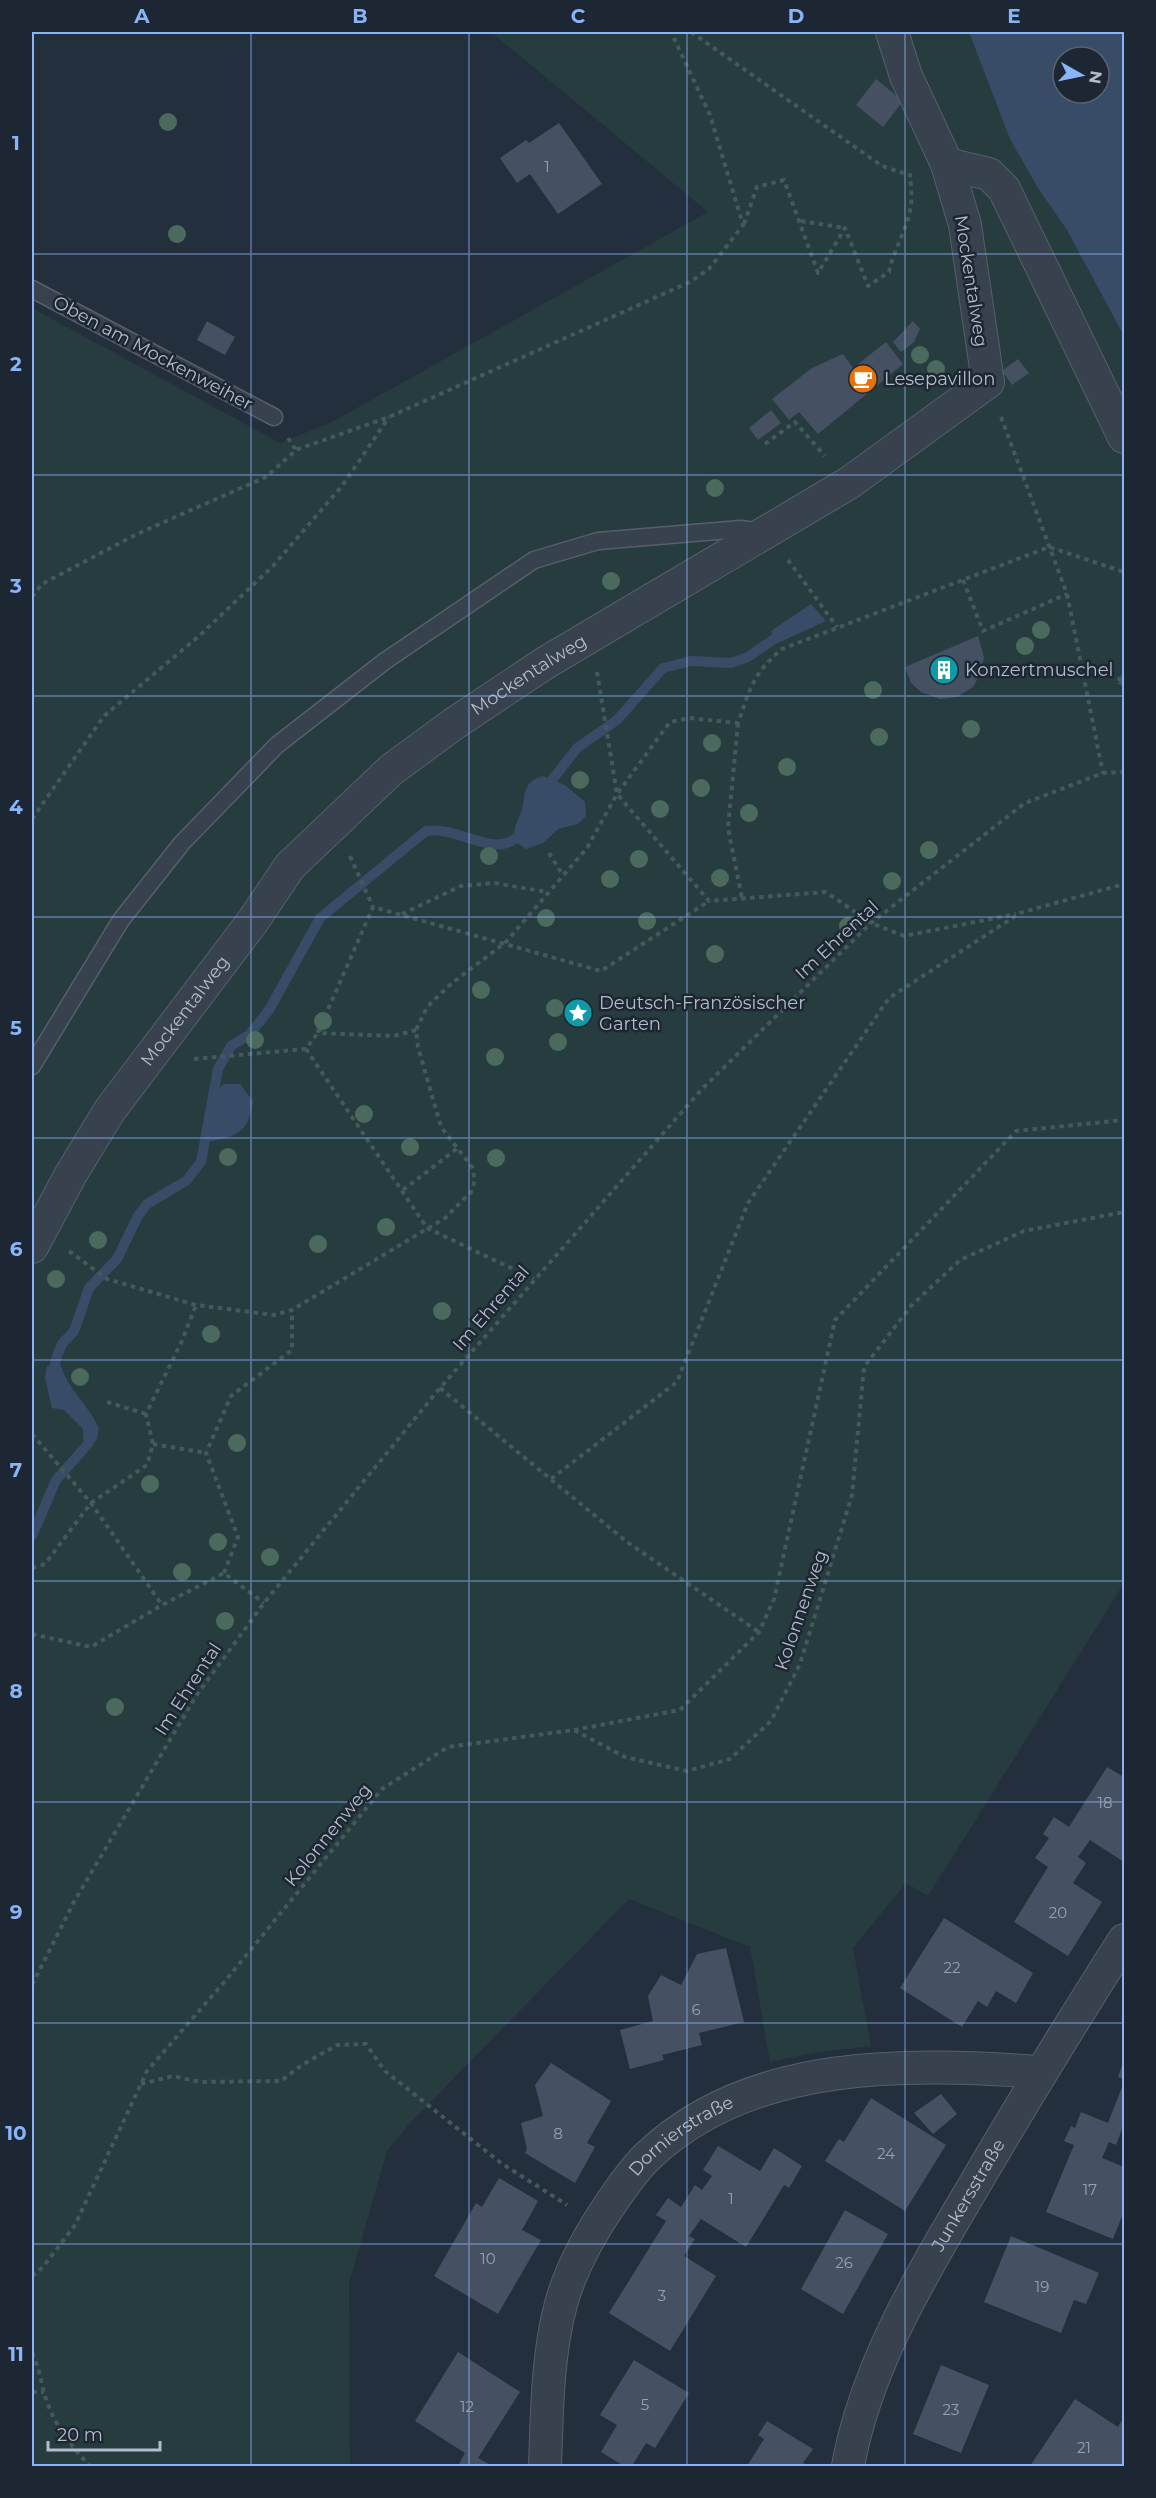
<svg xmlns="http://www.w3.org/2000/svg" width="1156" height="2498" font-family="Montserrat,sans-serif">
<rect width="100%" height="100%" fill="#242f3e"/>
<path fill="#263c3f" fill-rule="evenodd" d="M491,32H1124V1583L928,1896L906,1883L853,1948L871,2046L819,2052L770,2062L750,1947L629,1899L410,2123L387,2151L349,2283L350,2466H32V308L280,443L330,423L708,212ZM1063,57H1099V93H1063Z"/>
<path fill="#394c67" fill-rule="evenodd" d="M969,32H1124V336L1067,230L1038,188L1010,139ZM1063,57H1099V93H1063Z
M811,604L826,621L778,643L771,631Z
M543,776L565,785L585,802L586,816L578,824L558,829L543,843L526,849L514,841C513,827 518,821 522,809C526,792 523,782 543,776Z
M224,1084H240L253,1101C248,1134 237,1137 205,1142L212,1095Z
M55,1364L61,1366C68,1389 89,1406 99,1428L97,1439L90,1447L83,1442V1429L64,1410L52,1408L45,1378L47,1366Z"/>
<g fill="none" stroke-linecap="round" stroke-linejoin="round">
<path stroke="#394c67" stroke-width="10" d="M545,789L577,748L617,720L663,668L691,661L731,663L748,657L787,630
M58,1376L55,1364L57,1356L62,1344L74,1331L89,1288L117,1259L138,1216L147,1204L186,1181L201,1162L218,1069L231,1046L249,1035L269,1010L320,918L426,831C463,826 497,863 522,832
M32,1536L56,1480L88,1444L92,1431"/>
</g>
<path fill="#455162" d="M876,79L903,101L883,127L856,105Z
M559,123L602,184L558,214L530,174L517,183L500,158L526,140L529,143Z
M207,321L235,337L225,355L197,340Z
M913,321L920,329L914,342L901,352L893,342Z
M886,342L903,364L818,434L799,412L789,420L772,399L812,368L843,354L853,368Z
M1018,359L1029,373L1012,385L1002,371Z
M771,410L781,423L758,440L749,428Z
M978,636L984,657L981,673L973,687L957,697L940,699L921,692L911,683L905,667Z
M1124,668V686L1118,684Z
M1107,1767L1124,1777V1862L1090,1840L1078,1857L1086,1863L1073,1883L1102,1902L1068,1956L1014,1922L1048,1867L1035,1858L1049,1838L1043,1834L1054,1817L1069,1827Z
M944,1918L1033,1973L1016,2003L996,1991L987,2007L978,2001L962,2027L900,1988Z
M726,1948L744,2022L699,2033L702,2045L662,2055L664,2060L630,2069L620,2030L653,2021L648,1996L661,1975L681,1985L697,1954Z
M1124,2060V2079L1118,2077Z
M551,2063L611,2101L587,2143L595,2147L575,2183L525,2153L527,2149L521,2123L543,2116L535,2085Z
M1124,2082V2130L1122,2129L1116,2145L1109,2142L1102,2158L1124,2167V2211L1113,2239L1046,2212L1074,2145L1064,2141L1071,2126L1075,2128L1081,2112L1108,2123Z
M941,2094L957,2114L933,2134L914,2113Z
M871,2098L946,2145L905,2211L825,2161L839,2139L844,2142Z
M718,2146L760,2171L774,2148L802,2166L789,2188L784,2185L746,2247L701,2219L689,2236L695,2239L684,2256L716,2276L670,2351L609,2313L666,2221L656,2215L668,2198L681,2207L695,2185L702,2190L712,2176L703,2170Z
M499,2178L538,2201L522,2230L541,2240L498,2314L434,2276L476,2203L482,2207Z
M845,2210L888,2234L843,2314L801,2289Z
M1011,2236L1099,2273L1086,2304L1074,2300L1061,2333L984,2302Z
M458,2352L520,2392L478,2458L492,2466H458L465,2453L415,2421Z
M634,2360L689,2393L655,2448L646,2443L632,2466H624L601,2452L617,2425L600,2415Z
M941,2365L989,2385L961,2453L913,2434Z
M1075,2399L1118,2427L1124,2417V2466H1030Z
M767,2421L813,2449L803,2463L809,2466H747L764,2439L758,2435Z"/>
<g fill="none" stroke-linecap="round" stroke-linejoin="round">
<g stroke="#565f6c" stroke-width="19">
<path id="lane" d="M32,289L274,417
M32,1066L121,920L182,843L277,745L385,661L534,560L598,541L741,529L761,532"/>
</g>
<g stroke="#565f6c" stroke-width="34">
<g id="street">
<path d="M947,164L989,174L1004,189L1124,437"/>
<path id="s1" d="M32,1247L71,1174L110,1110L253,921L290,866L391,770L455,723L545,663L849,483L988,382L965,225L947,164L906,76L892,32"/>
<path id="s2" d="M545,2466C547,2413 547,2356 561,2304C571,2267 590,2234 611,2203C622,2187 634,2169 648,2156C751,2058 908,2063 1041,2072"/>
<path id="s3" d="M848,2466C866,2366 921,2276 972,2189C1021,2105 1072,2022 1124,1940"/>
</g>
</g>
<path stroke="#44595c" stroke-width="4" stroke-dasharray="4.5 4.5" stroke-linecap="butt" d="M691,32L882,166L912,176
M801,221L845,228
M744,224L757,187L784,180L818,273L845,228L868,286L889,272C894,248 908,228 911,205C912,196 911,185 910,176
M1001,417L1067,594L1103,773
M288,438L296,450
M765,444L795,422L825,456
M788,560L837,627
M963,580L983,631L1067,594
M32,597L42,584L137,534L266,477L296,450L389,417L690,282L709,269L743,225L710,115L671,32
M1084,665L1124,681
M597,672L617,794L709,901L826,892L871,923L904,936L1016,914
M738,723L728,828L742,898
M32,819L104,716L199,636L273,566L342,486L389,417
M549,853L562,874
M350,856L373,907
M402,914L461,886L494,883L547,892
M416,1030L394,1036L318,1033L320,1020L326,1014L373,907L601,971L709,901
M306,1049L427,1228L534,1279
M194,1059L306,1049L325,1023L326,1016
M403,1190L459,1147
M69,1251L107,1279L196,1305L274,1315L292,1310L445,1218L471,1192L475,1180L472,1167L441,1127L418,1047L416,1030L427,1007L452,983L505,943L587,848L617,794L670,722L689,718L738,723C750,689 753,673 782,649L1049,547L1124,572
M440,1388L627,1542L759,1632
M107,1402L146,1414
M32,1434L91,1503L162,1605
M153,1444L206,1453
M551,1479L677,1382L748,1203L889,998L1020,913L1124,884
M32,1568L45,1564L91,1503L147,1465L153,1444L146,1414L181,1343L196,1305
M224,1573L238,1537L206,1453L231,1396L292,1350V1310
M32,1634L91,1647L162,1605L224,1573L264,1603
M574,1730L680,1710L759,1632L774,1599L835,1320L1016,1131L1124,1120
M32,1985L75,1900L196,1696L264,1603L440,1388L702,1089L871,923L1025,803L1103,773L1124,772
M141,2084L173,2076L200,2082L281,2081L302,2065L337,2045L366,2044L385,2071L501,2163L567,2205
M32,2276L43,2267L75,2225L147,2071L226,1980L382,1789L448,1747L574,1730L625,1757L687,1771L730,1759L771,1721L800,1664L852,1495L864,1367L911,1306L960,1260L1024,1231L1124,1212
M32,2353C41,2370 41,2389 49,2407C58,2430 74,2449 90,2466
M32,2392H44"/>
<use href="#lane" stroke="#38414e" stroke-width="16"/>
<use href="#street" stroke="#38414e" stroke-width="32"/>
</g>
<g fill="#4b6a5d">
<circle cx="168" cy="122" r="9"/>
<circle cx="177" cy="234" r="9"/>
<circle cx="920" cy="355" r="9"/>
<circle cx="936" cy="369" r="9"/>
<circle cx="715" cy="488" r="9"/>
<circle cx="611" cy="581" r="9"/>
<circle cx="1041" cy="630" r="9"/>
<circle cx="1025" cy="646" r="9"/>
<circle cx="873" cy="690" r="9"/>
<circle cx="971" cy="729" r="9"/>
<circle cx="879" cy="737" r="9"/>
<circle cx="712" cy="743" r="9"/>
<circle cx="787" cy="767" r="9"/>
<circle cx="580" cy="780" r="9"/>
<circle cx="701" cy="788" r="9"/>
<circle cx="660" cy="809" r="9"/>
<circle cx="749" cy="813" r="9"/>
<circle cx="929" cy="850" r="9"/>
<circle cx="489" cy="856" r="9"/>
<circle cx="639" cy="859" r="9"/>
<circle cx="720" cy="878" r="9"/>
<circle cx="610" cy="879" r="9"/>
<circle cx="892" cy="881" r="9"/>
<circle cx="546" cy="918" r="9"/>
<circle cx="647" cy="921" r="9"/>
<circle cx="848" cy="926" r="9"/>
<circle cx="715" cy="954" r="9"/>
<circle cx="481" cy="990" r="9"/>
<circle cx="555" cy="1008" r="9"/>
<circle cx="323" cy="1021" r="9"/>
<circle cx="255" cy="1040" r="9"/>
<circle cx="558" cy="1042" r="9"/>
<circle cx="495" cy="1057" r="9"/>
<circle cx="364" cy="1114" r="9"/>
<circle cx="410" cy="1147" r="9"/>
<circle cx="228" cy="1157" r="9"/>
<circle cx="496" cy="1158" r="9"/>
<circle cx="386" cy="1227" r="9"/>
<circle cx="98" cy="1240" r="9"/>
<circle cx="318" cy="1244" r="9"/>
<circle cx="56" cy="1279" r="9"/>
<circle cx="442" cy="1311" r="9"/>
<circle cx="211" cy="1334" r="9"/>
<circle cx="80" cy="1377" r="9"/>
<circle cx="237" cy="1443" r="9"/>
<circle cx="150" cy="1484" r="9"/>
<circle cx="218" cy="1542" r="9"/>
<circle cx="270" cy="1557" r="9"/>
<circle cx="182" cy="1572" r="9"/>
<circle cx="225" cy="1621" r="9"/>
<circle cx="115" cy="1707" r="9"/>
</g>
<path fill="none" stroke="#8ab4f8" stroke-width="1.5" stroke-opacity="0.55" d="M251,32V2466M469,32V2466M687,32V2466M905,32V2466M32,254H1124M32,475H1124M32,696H1124M32,917H1124M32,1138H1124M32,1360H1124M32,1581H1124M32,1802H1124M32,2023H1124M32,2244H1124"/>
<defs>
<g id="cafe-disc" transform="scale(1.5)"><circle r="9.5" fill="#e8710a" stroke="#1d2633"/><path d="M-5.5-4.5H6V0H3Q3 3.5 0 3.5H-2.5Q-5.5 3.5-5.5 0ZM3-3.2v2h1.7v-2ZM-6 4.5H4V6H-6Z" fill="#fff"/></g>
<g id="building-disc" transform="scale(1.5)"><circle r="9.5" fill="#0f9aa8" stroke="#1d2633"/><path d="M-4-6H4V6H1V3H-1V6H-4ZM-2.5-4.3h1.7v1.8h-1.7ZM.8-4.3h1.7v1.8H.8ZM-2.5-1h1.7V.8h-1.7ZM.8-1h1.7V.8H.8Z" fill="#fff"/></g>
<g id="sight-disc" transform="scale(1.5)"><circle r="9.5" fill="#0f9aa8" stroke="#1d2633"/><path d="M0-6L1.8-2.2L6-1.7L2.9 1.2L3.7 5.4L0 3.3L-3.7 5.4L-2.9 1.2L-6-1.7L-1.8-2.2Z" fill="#fff"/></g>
</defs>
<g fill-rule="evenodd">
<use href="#cafe-disc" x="863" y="379"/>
<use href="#building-disc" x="944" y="670"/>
<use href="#sight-disc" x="578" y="1013"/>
</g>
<g text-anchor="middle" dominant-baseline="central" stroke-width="5" stroke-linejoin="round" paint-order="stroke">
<g font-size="15" fill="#98a1af">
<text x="547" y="166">1</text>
<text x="1105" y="1802">18</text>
<text x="1058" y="1912">20</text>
<text x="952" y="1967">22</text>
<text x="696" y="2009">6</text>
<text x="558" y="2133">8</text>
<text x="886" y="2153">24</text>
<text x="1090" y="2189">17</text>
<text x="731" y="2198">1</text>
<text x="488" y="2258">10</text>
<text x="844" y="2262">26</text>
<text x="1042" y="2286">19</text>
<text x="662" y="2295">3</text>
<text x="645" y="2404">5</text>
<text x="467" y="2406">12</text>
<text x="951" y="2409">23</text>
<text x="1084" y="2447">21</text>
</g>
<g font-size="18" fill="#b4bcc9" stroke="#1d2633">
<text transform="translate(971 281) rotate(81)">Mockentalweg</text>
<text transform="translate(153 353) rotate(28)">Oben am Mockenweiher</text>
<text stroke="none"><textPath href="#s1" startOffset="768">Mockentalweg</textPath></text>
<text transform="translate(837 940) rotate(-43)">Im Ehrental</text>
<text stroke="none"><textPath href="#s1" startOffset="282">Mockentalweg</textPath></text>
<text transform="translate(491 1308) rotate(-49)">Im Ehrental</text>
<text transform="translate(801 1610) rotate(-71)">Kolonnenweg</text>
<text transform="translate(188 1689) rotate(-57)">Im Ehrental</text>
<text transform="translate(328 1835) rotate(-51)">Kolonnenweg</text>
<text stroke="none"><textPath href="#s2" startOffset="375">Dornierstraße</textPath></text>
<text stroke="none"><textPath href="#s3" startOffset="298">Junkersstraße</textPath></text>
</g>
<g font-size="18" fill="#b4bcc9" stroke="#1d2633" text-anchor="start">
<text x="884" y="379">Lesepavillon</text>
<text x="965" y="670">Konzertmuschel</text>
<text x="599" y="1003">Deutsch-Französischer<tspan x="599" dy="21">Garten</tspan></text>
</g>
</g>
<rect width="1156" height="2498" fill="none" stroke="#1d2633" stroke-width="66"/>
<g transform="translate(1081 75) rotate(99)"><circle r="28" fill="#1d2633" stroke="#59626f" stroke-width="1.5"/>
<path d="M0-4.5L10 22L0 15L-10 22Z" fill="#8ab4f8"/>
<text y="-9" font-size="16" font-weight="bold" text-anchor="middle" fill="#b4bcc9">N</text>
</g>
<path d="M48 2441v9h112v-9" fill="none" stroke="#b4bcc9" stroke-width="3"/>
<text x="57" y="2441" font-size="18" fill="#b4bcc9" stroke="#1d2633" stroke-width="4.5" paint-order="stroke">20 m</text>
<rect x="33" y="33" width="1090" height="2432" fill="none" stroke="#8ab4f8" stroke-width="2"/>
<g font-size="20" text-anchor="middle" font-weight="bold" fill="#8ab4f8">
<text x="142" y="23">A</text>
<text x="360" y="23">B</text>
<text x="578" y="23">C</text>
<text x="796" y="23">D</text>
<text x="1014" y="23">E</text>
<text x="16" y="150">1</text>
<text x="16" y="371">2</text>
<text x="16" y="593">3</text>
<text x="16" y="814">4</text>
<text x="16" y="1035">5</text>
<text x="16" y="1256">6</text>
<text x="16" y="1477">7</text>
<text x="16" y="1698">8</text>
<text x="16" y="1919">9</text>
<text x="16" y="2140">10</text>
<text x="16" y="2361">11</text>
</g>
</svg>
